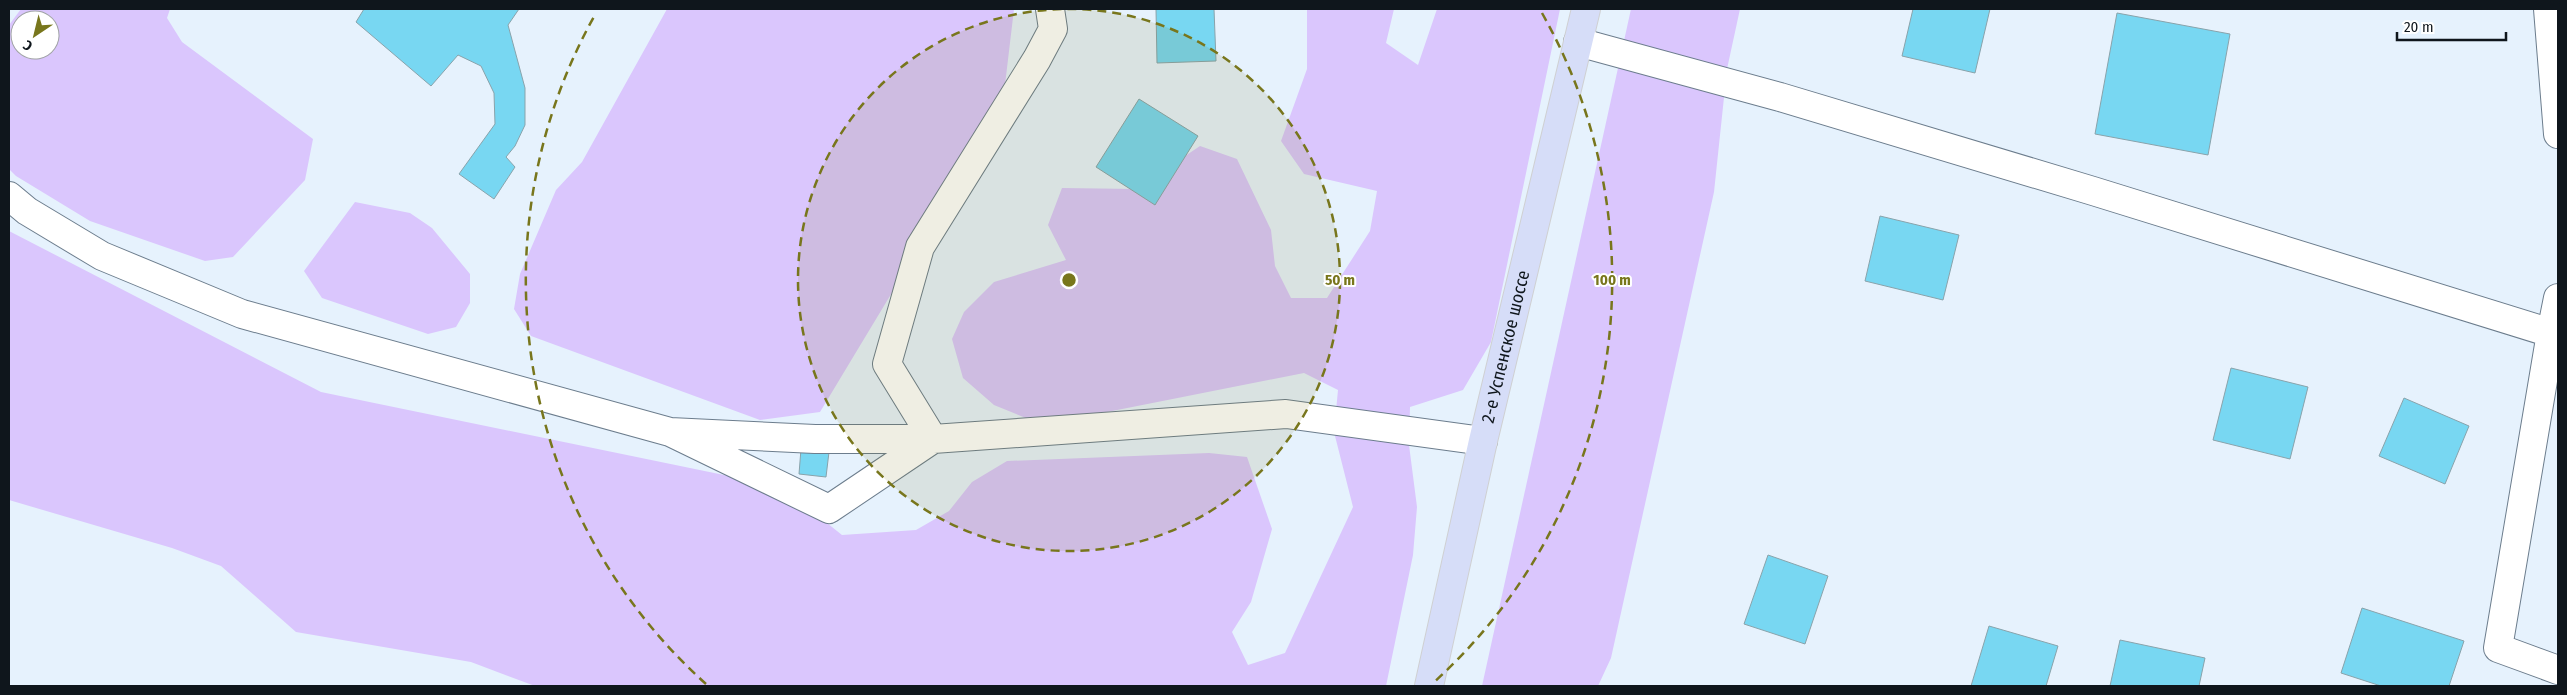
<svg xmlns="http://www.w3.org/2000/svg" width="2567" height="695" font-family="'Fira Sans Condensed',sans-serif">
<rect width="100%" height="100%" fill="#e6f2fd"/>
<path fill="#dac6fd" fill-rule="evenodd" d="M21,9H170L167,18L182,42L313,139L305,180L233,257L205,261L90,221L16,176L9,169V25ZM20,20H50V50H20Z
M667,9H1014L1002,110L820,412L760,420L531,336L514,309L520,274L556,190L582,162Z
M1307,9H1394L1386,43L1418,65L1437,9H1560L1491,342L1463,390L1410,407L1409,445L1417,507L1413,555L1386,686H535L471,662L296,632L221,566L172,548L9,500V231L321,392L782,487L842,535L916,530L949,511L972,482L1007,461L1209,453L1247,457L1272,529L1251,602L1232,632L1248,665L1285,653L1353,507L1334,432L1338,390L1304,373L1107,412L1071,425L1033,421L994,405L963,378L952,339L964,312L994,282L1066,260L1048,225L1062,188L1136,189L1200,146L1237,159L1271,230L1275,266L1291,298H1327L1370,231L1377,191L1304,174L1281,141L1307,69Z
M1631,9H1740L1727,69L1714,192L1611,658L1598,686H1482Z
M355,202L410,213L432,228L470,274V303L456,327L428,334L322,298L304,271Z"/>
<path fill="#78d7f2" stroke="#89a3ab" d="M364,9H519L508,25L525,88V125L515,146L506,157L515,167L494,199L459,174L495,124L494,93L481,66L458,55L431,86L356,22Z
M1156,9H1214L1216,61L1157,63Z
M1913,9H1990L1975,73L1902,56Z
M2117,13L2230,34L2208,155L2095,134Z
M1139,99L1198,136L1155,205L1096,167Z
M1880,216L1959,235L1943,300L1865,281Z
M2231,368L2308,387L2290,459L2213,440Z
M2404,398L2469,426L2445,484L2379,456Z
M801,449L829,452L826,477L799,474Z
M1768,555L1828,576L1805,644L1744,624Z
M2362,608L2464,641L2449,686H2381L2341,673Z
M1989,626L2058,646L2046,686H1971Z
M2120,640L2205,658L2199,686H2110Z"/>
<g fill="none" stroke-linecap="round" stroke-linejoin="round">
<g stroke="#6c7d8d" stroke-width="30">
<path id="minor" d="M1050,9L1053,29L1037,59L920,247L887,364L933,439L1286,414L1483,441
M2548,9L2558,134
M1578,42L1780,97L2093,191L2551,333L2558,298
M9,196L27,211L102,256L242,314L670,432
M2551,333L2498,648L2558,670
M670,432L815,439H933L829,509Z"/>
</g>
<g stroke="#cfd0d2" stroke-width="30">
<g id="major">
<path id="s1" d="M1429,686L1483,441L1586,9"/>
</g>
</g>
<use href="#minor" stroke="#fff" stroke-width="28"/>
<use href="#major" stroke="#d6ddf8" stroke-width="28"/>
</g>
<circle cx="1069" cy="280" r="271" fill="#78761c" fill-opacity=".12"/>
<g fill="none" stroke="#78761c" stroke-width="2.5" stroke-dasharray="9 6">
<circle cx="1069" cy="280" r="271"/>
<path d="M706 684A543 543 0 0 1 596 13M1542 13A543 543 0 0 1 1432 684"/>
</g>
<g text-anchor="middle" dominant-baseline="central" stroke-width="4" stroke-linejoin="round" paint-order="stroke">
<g font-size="18" fill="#0f161c" stroke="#fff">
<text stroke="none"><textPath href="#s1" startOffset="348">2-е Успенское шоссе</textPath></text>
</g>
</g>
<circle cx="1069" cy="280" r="8" fill="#78761c" stroke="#fff" stroke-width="2.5"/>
<g font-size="15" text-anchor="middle" font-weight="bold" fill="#78761c" stroke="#fff" stroke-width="4" stroke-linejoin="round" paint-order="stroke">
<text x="1340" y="285">50 m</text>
<text x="1612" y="285">100 m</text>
</g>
<rect width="2567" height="695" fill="none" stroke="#0f161c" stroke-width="20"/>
<g transform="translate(35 35) rotate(215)"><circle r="24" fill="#ffffff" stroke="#9fa2a4"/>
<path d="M0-4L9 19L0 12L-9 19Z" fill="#78761c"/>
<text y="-8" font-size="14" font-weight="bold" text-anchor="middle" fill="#0f161c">С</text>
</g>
<path d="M2397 32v8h109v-8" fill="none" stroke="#0f161c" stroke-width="2.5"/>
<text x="2404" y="32" font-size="15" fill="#0f161c" stroke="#ffffff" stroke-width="4" paint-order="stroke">20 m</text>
</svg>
